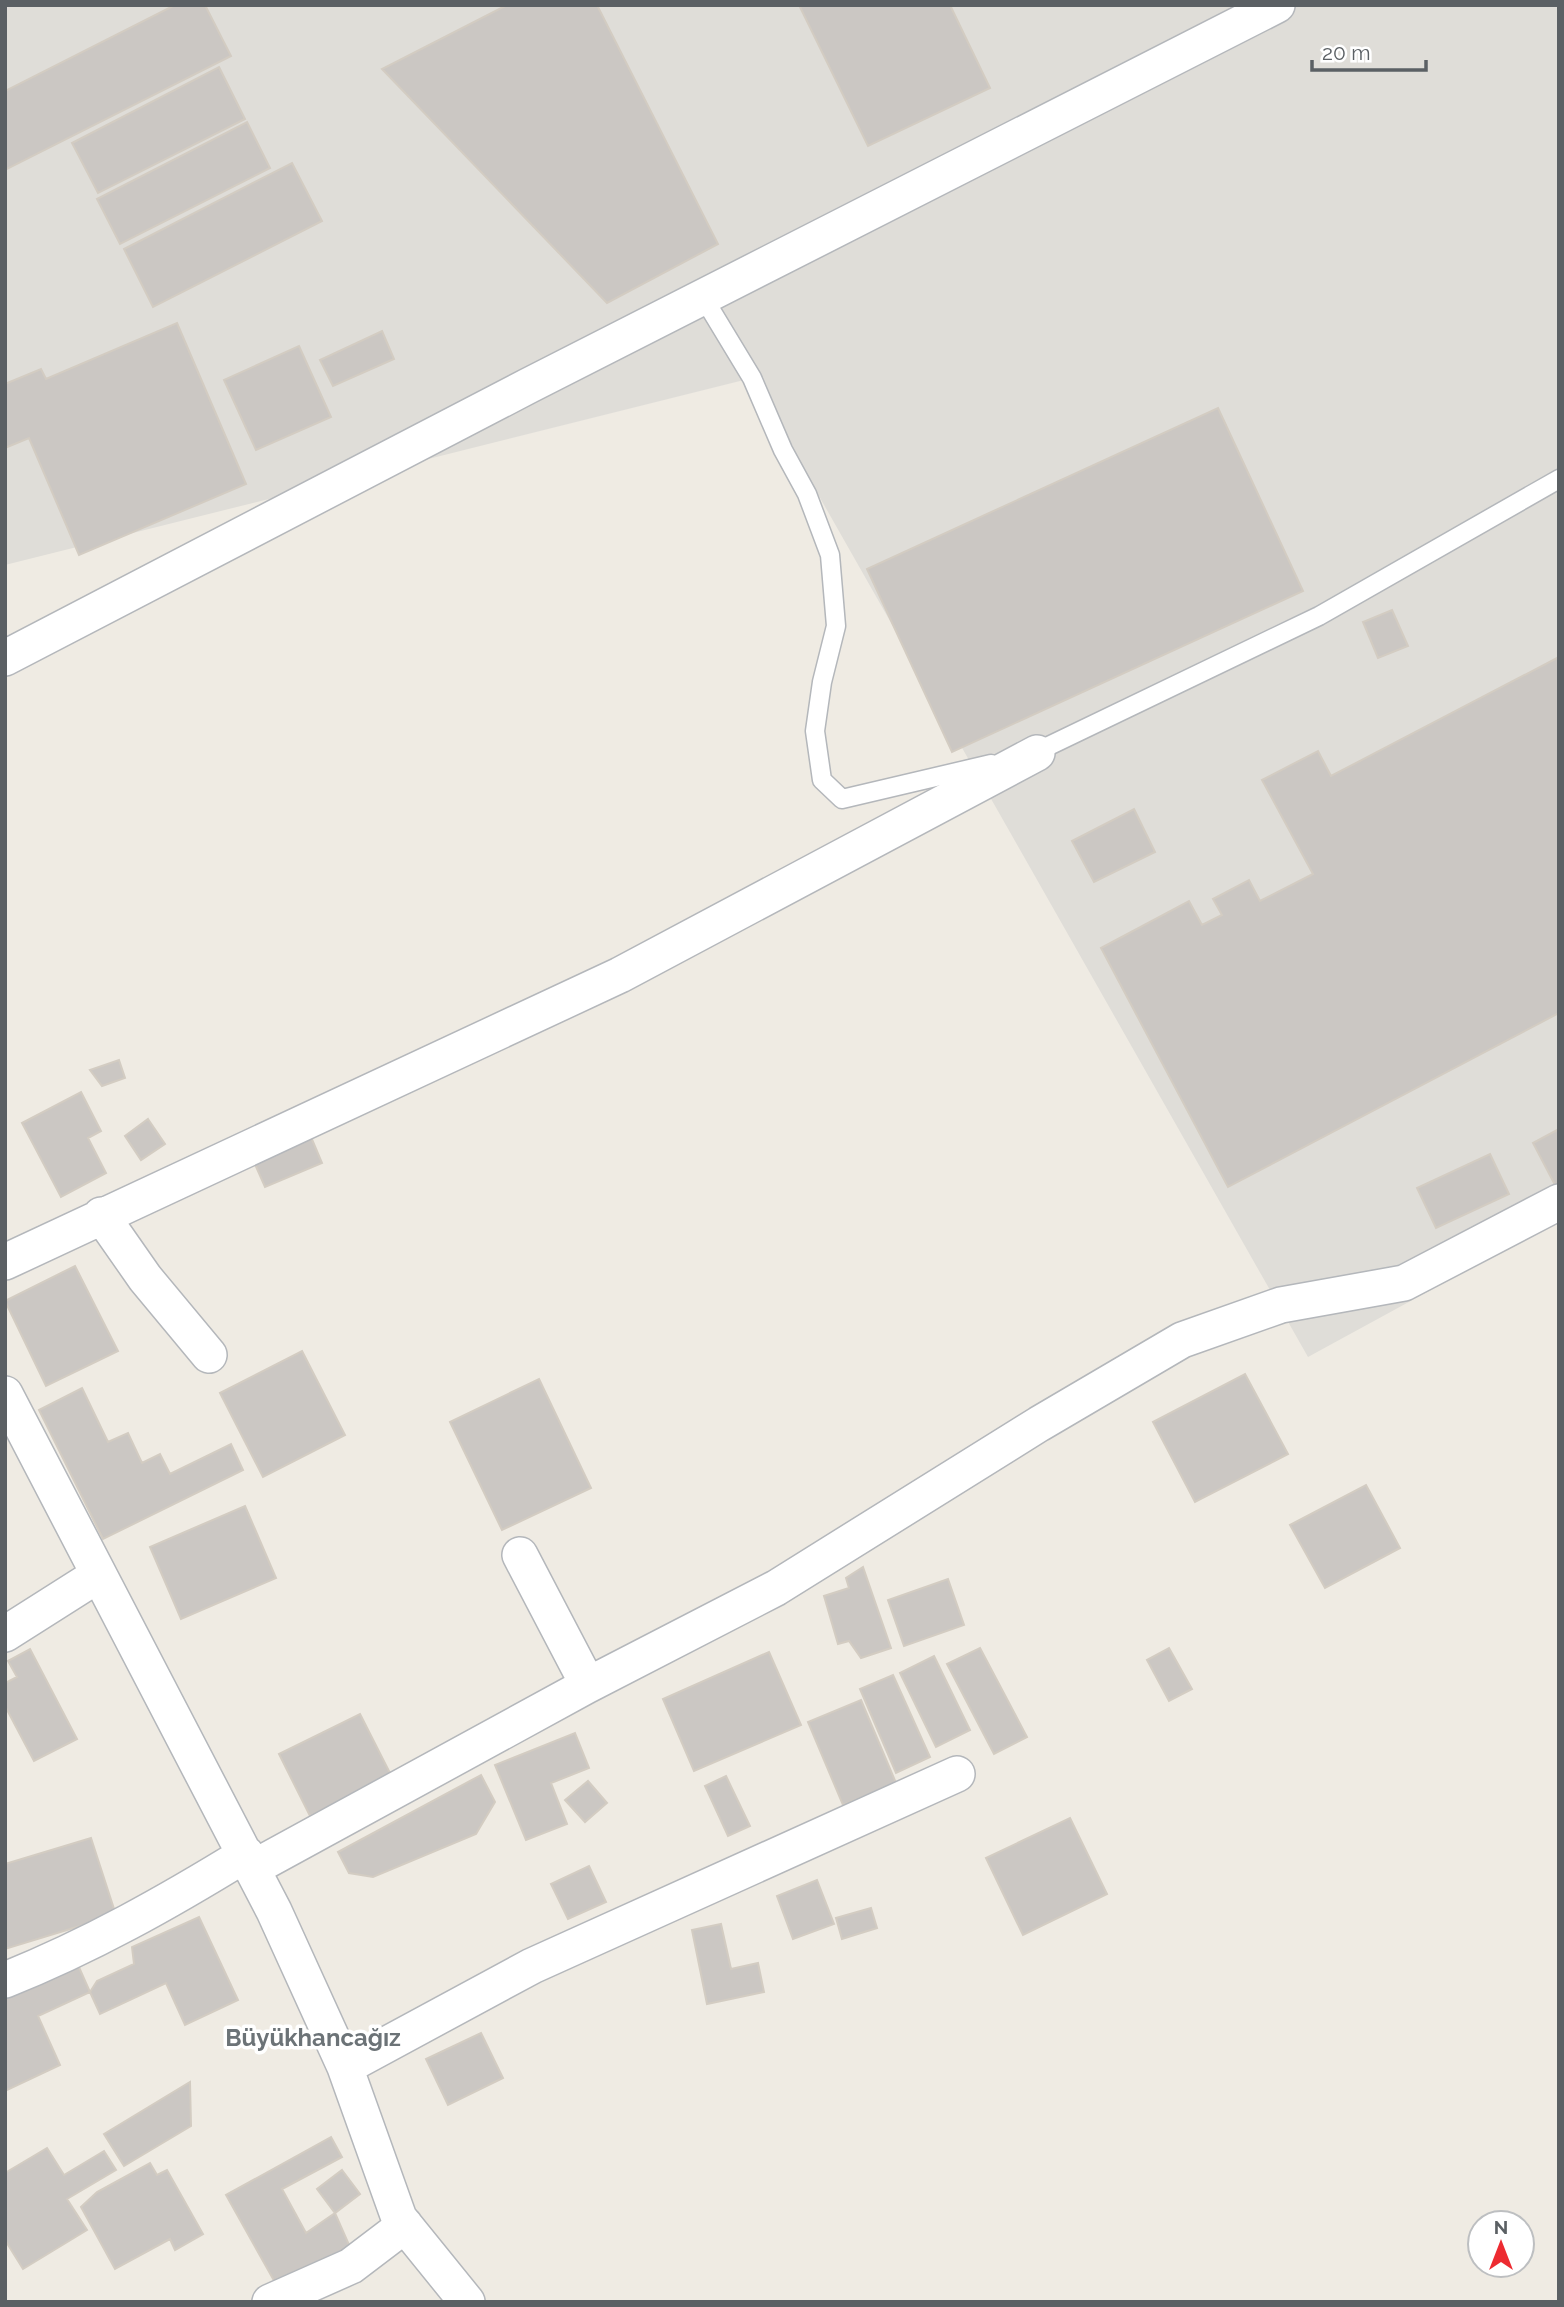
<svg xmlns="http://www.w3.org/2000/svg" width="1564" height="2307" font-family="Raleway,sans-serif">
<rect width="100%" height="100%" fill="#efebe3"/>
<path fill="#dfddd8" d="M5,5H1559V1220L1308,1357L752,378L5,565Z"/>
<path fill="#cbc7c3" stroke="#d3ccc2" stroke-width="2" d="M175,5H205L231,56L5,170V91Z
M507,5H597L718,244L607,303L382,69Z
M799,5H950L990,88L868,146Z
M219,67L245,119L98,193L72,143Z
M247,122L270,168L120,244L97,199Z
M292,163L322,221L153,307L124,249Z
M177,323L246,484L79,555L29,438L5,448V384L41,369L46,379Z
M382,331L394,359L333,386L320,360Z
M299,346L331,417L256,450L224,380Z
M1218,408L1303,591L952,752L867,569Z
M1392,610L1408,646L1378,658L1363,622Z
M1559,657V1013L1228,1187L1101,948L1189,901L1202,925L1222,915L1213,899L1249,880L1260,901L1313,874L1262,780L1318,751L1331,776Z
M1134,809L1155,852L1094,882L1072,841Z
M119,1060L125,1078L102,1086L90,1070Z
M81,1092L101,1131L88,1138L106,1173L61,1197L22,1123Z
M148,1119L165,1144L141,1160L125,1136Z
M1559,1129V1183L1555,1185L1533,1143Z
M311,1137L322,1163L265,1187L254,1162Z
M1490,1154L1509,1194L1436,1228L1417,1188Z
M75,1266L118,1351L46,1386L5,1301Z
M302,1351L345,1435L263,1477L220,1393Z
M1245,1374L1288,1454L1195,1502L1153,1422Z
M539,1379L591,1488L502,1530L450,1422Z
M82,1388L108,1442L128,1433L142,1463L160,1454L170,1474L231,1444L243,1470L103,1539L39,1410Z
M1366,1485L1400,1548L1325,1588L1290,1525Z
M245,1506L276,1578L181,1619L150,1547Z
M863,1567L891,1648L861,1658L849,1641L838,1644L824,1596L849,1588L846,1578Z
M948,1579L964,1625L904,1646L888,1600Z
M980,1648L1027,1737L994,1754L947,1664Z
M1169,1648L1192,1689L1169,1701L1147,1660Z
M30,1649L77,1739L34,1761L5,1706V1683L17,1677L8,1661Z
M769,1652L801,1725L694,1771L663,1699Z
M934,1656L970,1730L936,1747L900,1673Z
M893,1675L930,1757L896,1773L860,1689Z
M861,1700L896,1783L843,1805L808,1722Z
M360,1714L391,1775L310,1816L279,1754Z
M575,1733L589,1768L551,1783L567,1824L526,1840L495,1765Z
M481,1775L495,1802L476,1834L373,1877L349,1873L338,1852Z
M726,1776L750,1826L728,1836L705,1786Z
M588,1781L607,1803L585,1822L565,1800Z
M1070,1818L1107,1894L1023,1935L986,1858Z
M91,1838L116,1915L5,1949V1864Z
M589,1866L606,1902L568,1919L551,1884Z
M817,1880L834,1924L793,1939L777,1896Z
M871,1908L877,1928L842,1939L836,1918Z
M199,1917L238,2000L185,2025L166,1983L100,2014L90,1992L97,1981L134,1964L132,1947Z
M721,1924L731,1969L758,1963L764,1992L707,2004L692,1930Z
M78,1965L90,1992L38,2016L60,2065L5,2091V1998Z
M481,2033L503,2078L448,2105L426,2059Z
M190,2082L191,2126L124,2166L104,2134Z
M331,2137L342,2157L282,2189L306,2233L335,2213L350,2247L277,2286L226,2195Z
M47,2148L64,2175L104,2151L116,2170L67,2199L87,2230L23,2269L5,2240V2173Z
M150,2163L157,2175L167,2170L203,2234L175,2250L170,2239L115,2269L81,2207L97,2192Z
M342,2170L360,2194L335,2213L317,2189Z"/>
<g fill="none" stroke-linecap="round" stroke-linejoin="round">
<g stroke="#b4b7bb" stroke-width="21">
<path id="service" d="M703,297L752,378L783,450L807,494L830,555L836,626L822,682L815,731L822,780L842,799L991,764
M1032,754L1319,616L1559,479"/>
</g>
<g stroke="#b4b7bb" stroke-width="38">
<path id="minor" d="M5,658L528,386L1277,5
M101,1215L145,1278L209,1355
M5,1262L620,975L1037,753
M5,1394L274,1911L345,2067L399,2218L467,2302
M520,1555L588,1685
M5,1634L98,1575
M253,1868L588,1685L776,1588L1039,1424L1182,1340L1281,1305L1404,1283L1559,1202
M5,1980C90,1946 168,1902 246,1854
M345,2067L532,1966L957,1774
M270,2302L351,2266L405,2225"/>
</g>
<use href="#service" stroke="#fff" stroke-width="18"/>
<use href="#minor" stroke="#fff" stroke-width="35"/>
</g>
<g text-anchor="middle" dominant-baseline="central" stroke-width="7" stroke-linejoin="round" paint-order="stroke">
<g font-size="24" font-weight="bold" fill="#6c7377" stroke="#fff">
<text x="313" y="2037">Büyükhancağız</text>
</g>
</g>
<rect width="1564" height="2307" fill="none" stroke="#5b6064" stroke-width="14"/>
<g transform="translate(1501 2244)"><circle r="33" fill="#ffffff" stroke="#bdbfc1" stroke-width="2"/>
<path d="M0-5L12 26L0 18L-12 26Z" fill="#ed2b31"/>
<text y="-10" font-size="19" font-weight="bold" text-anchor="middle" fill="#5b6064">N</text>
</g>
<path d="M1312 60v10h114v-10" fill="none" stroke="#5b6064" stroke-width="3.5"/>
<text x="1322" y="60" font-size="21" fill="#5b6064" stroke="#ffffff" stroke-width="5" paint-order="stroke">20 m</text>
</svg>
